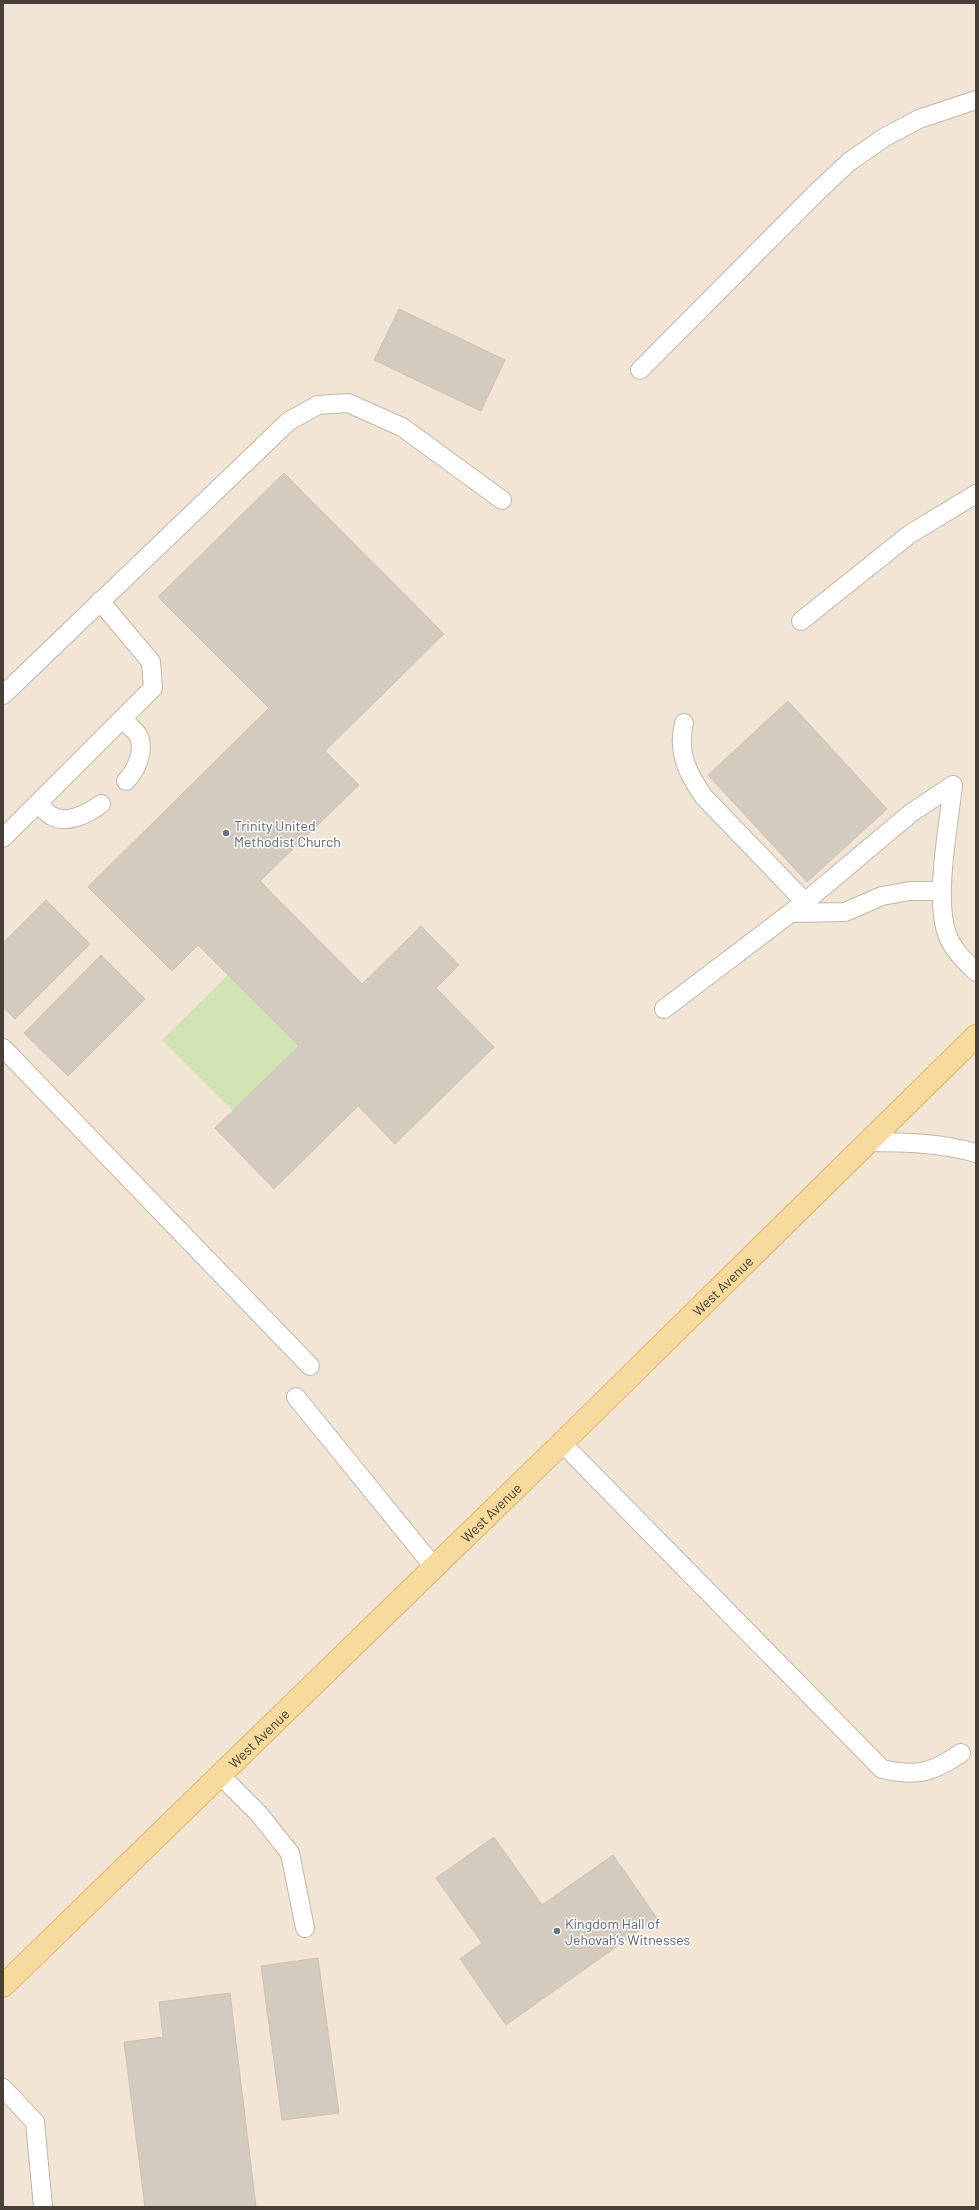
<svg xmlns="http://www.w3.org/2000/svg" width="979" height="2210" font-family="Barlow,sans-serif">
<rect width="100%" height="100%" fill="#f3efe8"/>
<path fill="#f3e5d5" d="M3,3H976V2207H3Z"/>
<path fill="#d0e4b4" d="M228,975L299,1046L233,1111L162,1040Z"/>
<path fill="#d4cbbf" stroke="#cec2b2" d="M399,309L505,360L481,411L374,360Z
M284,473L444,634L325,751L359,785L260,881L362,984L421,926L459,965L436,988L494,1047L395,1144L358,1106L274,1189L215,1128L299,1046L198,945L172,971L88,887L269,708L158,597Z
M788,701L887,809L807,882L708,775Z
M46,900L90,944L15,1019L3,1007V943Z
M101,955L145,999L68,1076L24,1033Z
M494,1837L542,1905L613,1855L657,1918L506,2025L460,1959L482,1943L436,1878Z
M318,1958L339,2113L282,2120L261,1966Z
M230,1993L256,2207H145L124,2042L163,2037L159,2002Z"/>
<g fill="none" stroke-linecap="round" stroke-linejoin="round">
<g stroke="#beb7ac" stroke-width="20">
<path id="service" d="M640,370L815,194L849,162L885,137L919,119L976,100
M801,621L910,534L976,494
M3,695L289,421L318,405L348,403L402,427L502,500
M123,719C127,724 134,729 138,735C146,749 136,771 126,781
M684,723C677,752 687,773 704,797L805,902L911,813L953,785
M953,785C949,824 934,898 947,934C952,949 965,961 976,972
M38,803C42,807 47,814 52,816C67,825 89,813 101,804
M3,838L153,688L151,662L100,601
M792,913L845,912L882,896L910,891H942
M664,1009L805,902
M3,1048L310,1366
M868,1142C905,1142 941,1143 976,1153
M296,1397L434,1567
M562,1443L882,1769C917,1777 932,1773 961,1753
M220,1775L259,1814L290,1853L305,1928
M3,2088L35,2122L43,2207"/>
</g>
<g stroke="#dbb66e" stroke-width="24">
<g id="primary">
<path id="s1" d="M3,1986L562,1443L976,1036"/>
</g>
</g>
<use href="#service" stroke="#fff" stroke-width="18"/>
<use href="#primary" stroke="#f7da9d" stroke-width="22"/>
</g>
<g fill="#6b7280" stroke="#fff" stroke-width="1.5">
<circle cx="226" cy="833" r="4"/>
<circle cx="557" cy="1931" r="4"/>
</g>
<g text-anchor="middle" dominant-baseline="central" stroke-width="3" stroke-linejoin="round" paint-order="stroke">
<g font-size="14" fill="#5b616d" stroke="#fff" text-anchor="start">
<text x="234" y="825">Trinity United<tspan x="234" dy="16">Methodist Church</tspan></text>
<text x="565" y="1923">Kingdom Hall of<tspan x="565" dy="16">Jehovah’s Witnesses</tspan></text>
</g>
<g font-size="14" fill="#464037" stroke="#fff">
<text stroke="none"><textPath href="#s1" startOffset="1004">West Avenue</textPath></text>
<text stroke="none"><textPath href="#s1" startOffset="680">West Avenue</textPath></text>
<text stroke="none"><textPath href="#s1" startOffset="356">West Avenue</textPath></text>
</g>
</g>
<rect width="979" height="2210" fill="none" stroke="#464037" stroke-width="8"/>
</svg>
